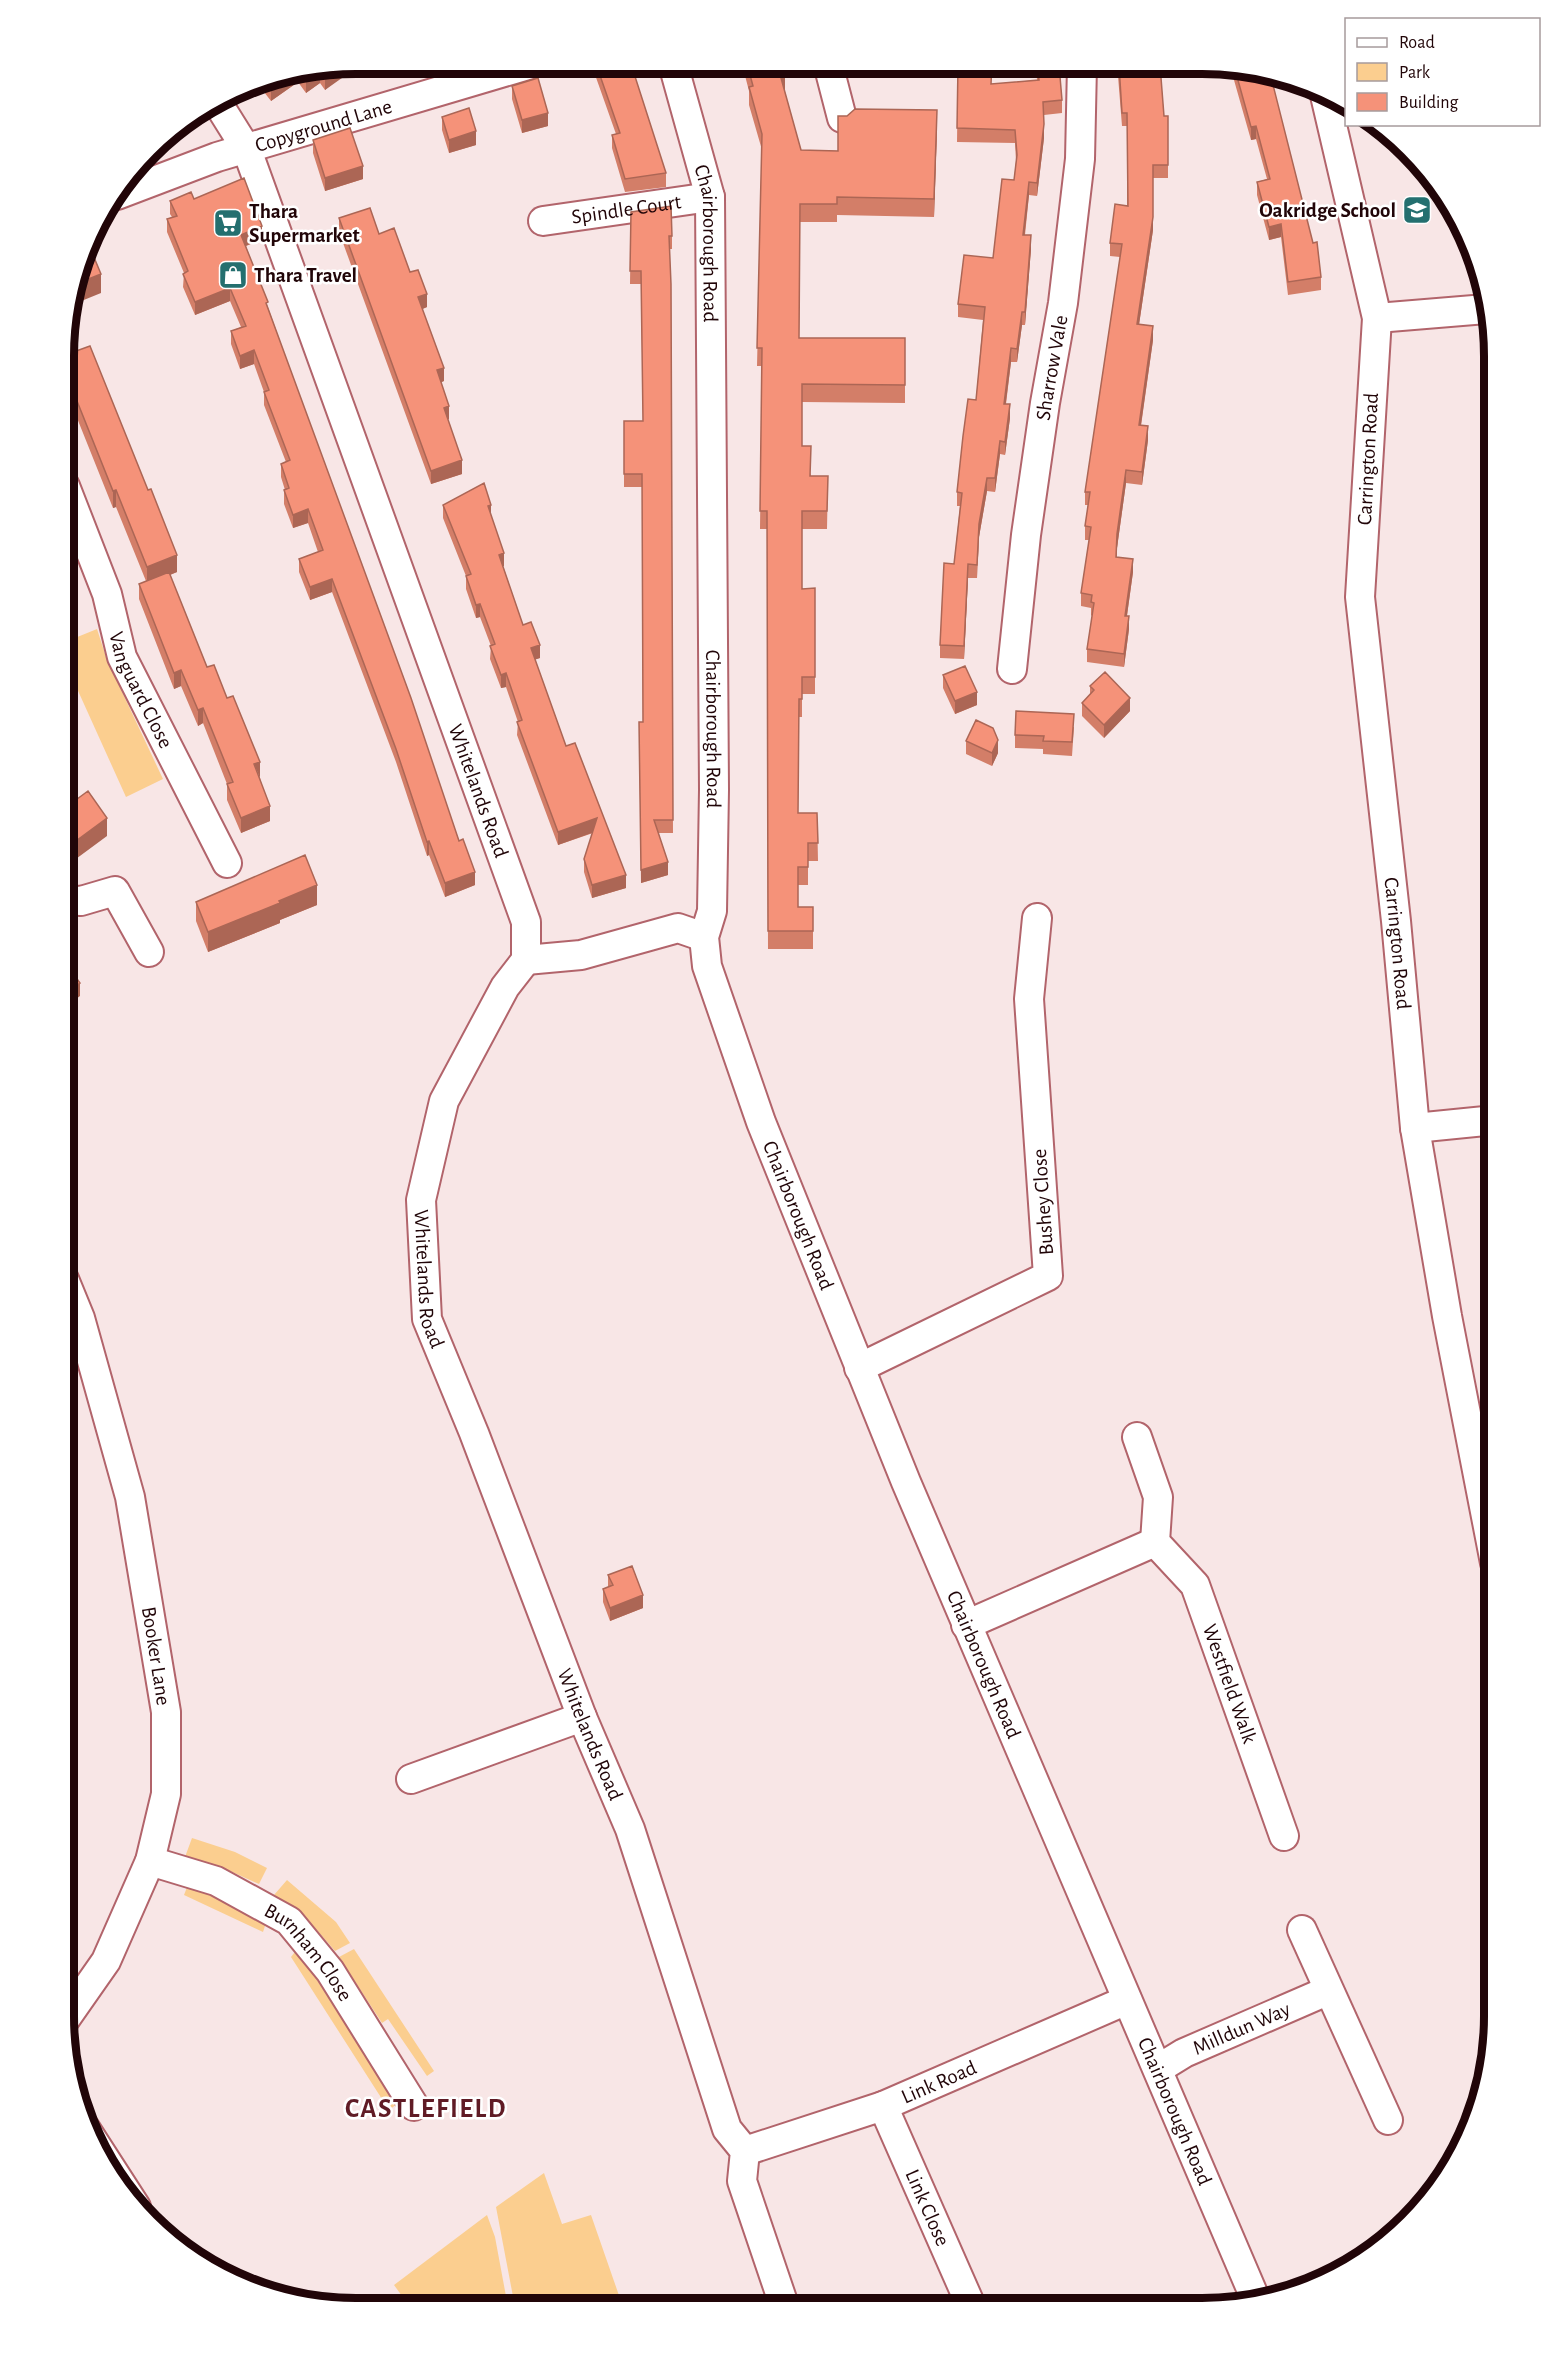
<svg xmlns="http://www.w3.org/2000/svg" width="1558" height="2372" font-family="'Alegreya Sans',sans-serif">
<rect width="100%" height="100%" fill="#f8e6e6"/>
<path fill="#fbce8f" d="M97,629L107,660L163,779L126,797L65,662V642Z
M192,1838L235,1852L267,1868L259,1884L230,1871L185,1857Z
M191,1877L268,1917L263,1932L184,1895Z
M287,1880L336,1922L350,1943L335,1951L309,1921L274,1895Z
M301,1944L306,1963L397,2104L389,2110L291,1957Z
M354,1949L434,2071L427,2076L388,2019L382,2023L339,1957Z
M544,2173L562,2224L591,2215L623,2307H515L496,2207Z
M487,2215L495,2237L508,2307H410L394,2285Z"/>
<g fill="none" stroke-linecap="round" stroke-linejoin="round">
<g stroke="#b2646b" stroke-width="32">
<g id="minor">
<path id="s1" d="M673,64L710,197L714,790L712,911L704,937L707,966L761,1122L906,1482L1255,2298"/>
<path d="M828,64L842,118"/>
<path id="s2" d="M1324,91L1377,318L1360,597L1396,921L1415,1128L1447,1316L1495,1563"/>
<path id="s3" d="M217,102L247,150L526,922V960L505,987L444,1101L421,1200L427,1319L474,1433L582,1717L630,1829L727,2129L745,2151L742,2181L785,2308"/>
<path id="s4" d="M117,195L217,157L531,64"/>
<path id="s5" d="M543,221L710,197"/>
<path d="M1377,318L1486,309"/>
<path id="s6" d="M65,486L107,594L122,657L227,863"/>
<path id="s7" d="M1012,669L1026,535L1045,403L1063,303L1080,159L1082,65"/>
<path d="M65,900L81,901L115,891L149,952"/>
<path d="M526,960L581,955L678,928L704,937"/>
<path d="M1415,1128L1495,1120"/>
<path d="M859,1368L1048,1276L1029,999L1037,918"/>
<path id="s8" d="M1137,1437L1158,1497L1155,1542L1195,1585L1284,1836"/>
<path d="M966,1625L1155,1542"/>
<path d="M411,1779L582,1717"/>
<path id="s9" d="M150,1861L216,1881L289,1921L330,1971L414,2106"/>
<path d="M1302,1930L1388,2120"/>
<path d="M64,2021L106,1961L150,1861L166,1794V1712L130,1497L80,1318L64,1279"/>
<path id="s10" d="M1158,2069L1184,2053L1327,1991"/>
<path id="s11" d="M883,2106L972,2308"/>
<path d="M85,2128L136,2207"/>
<path id="s12" d="M745,2151L883,2106L1127,2000"/>
</g>
</g>
<use href="#minor" stroke="#fff" stroke-width="28"/>
</g>
<path fill="#d37e68" d="M356,63L325,90L320,83L306,93L298,82L271,101L257,83Z
M593,64H631L666,173V187L625,192L612,148V135L616,134L593,69Z
M742,64H782L785,92L801,150L838,151L937,128L934,217L837,215V222H800L799,338H905V403L802,402V446L811,476H828L827,529H802V589L815,588V694H802V717H799L798,813H817L818,861H808V885H798V907H813V949H768L767,529H760L762,366H757L762,150L749,105V91Z
M958,65L992,84L1037,80L1036,65H1059L1062,100V113L1044,115V138L1037,196L1029,195L1025,235L1031,249L1025,325H1022L1017,362H1011L1006,404L1010,418L1005,455L1000,454L995,492L987,491L979,537L977,578H968L964,659L940,658V645L954,564L960,506H957V492L976,400L983,320L958,317V304L993,258L1014,180L1016,161L1015,143L957,142Z
M1114,65H1160L1164,116H1168V178H1153V230L1139,325L1153,340L1141,426L1148,440L1142,485L1126,483L1117,548V557L1133,572L1127,616L1129,629L1124,667L1087,662V649L1092,616L1091,615V608L1081,606V593L1089,540H1085V526L1088,505H1085V492L1120,257L1110,256V243L1127,206V126H1122L1118,76H1115Z
M1230,66H1241L1321,277V290L1288,295L1281,237L1269,240L1257,195V182L1267,179L1256,139L1251,140Z
M512,86L548,126L522,133L512,99Z
M442,117L476,145L449,153L442,130Z
M313,140L363,179L325,191L313,153Z
M194,199L262,239L246,246L475,885L445,897L429,855L427,856L396,762L332,592L310,600L299,572V559L318,552L308,523L293,528L284,504V490H285L281,477V464L286,462L264,405V392L254,364L240,369L231,344V331L241,327L230,301L195,315L183,287L184,273L167,232V219L172,217L170,214V201Z
M631,212L672,236V249H669L671,284L673,833H658L668,875L641,883L639,722H643L642,487H624V421H643L641,284H630Z
M339,218L379,234L410,272L427,307L422,309L444,381L441,382L449,419H448L462,474L431,484L339,232Z
M65,355L148,490L177,572L170,575L207,667L260,778L270,821L241,833L227,800V784L203,723L198,726L181,686L174,689L139,599V584L146,581L116,507L113,508L65,388Z
M443,505L491,516L504,566H503L523,625L540,658L535,659L566,746L626,888L592,898L584,872V859L593,833L558,845L517,735L518,722L506,687L501,688L490,659L491,646L480,617L476,618L466,589V576L443,518Z
M943,675L977,705L955,714L943,688Z
M1090,686L1130,711L1104,738L1082,716V703L1090,694Z
M1074,727L1072,756L1043,754V749L1015,748V735Z
M966,741L998,753L992,766L966,754Z
M196,902L317,905L280,920V923L208,952L196,921Z
M608,1575L643,1608L610,1621L603,1602V1589L608,1587Z"/>
<path fill="#ac6655" d="M356,63H363L325,90V77L340,66Z
M320,70V83L306,93V80Z
M298,75V82L271,101V88L286,77Z
M785,77V95L781,78Z
M937,110V128L934,217V199Z
M548,113V126L522,133V120Z
M1044,124V138L1037,196V183Z
M1256,126V139L1251,140V127Z
M476,131V145L449,153V140Z
M363,166V179L325,191V178Z
M1029,182V195L1023,248V235Z
M1153,217V230L1137,338V324Z
M1281,224V237L1269,240V227Z
M262,226V239L241,248V235Z
M1031,235V249L1025,325V312Z
M101,274V293L69,306L76,284Z
M230,288V301L195,315V302Z
M427,294V307L418,311V297Z
M1022,312V325L1017,362V349Z
M1153,326V340L1139,438V425Z
M1011,348V362L1004,417V404Z
M254,350V364L240,369V356Z
M444,368V381L437,384V370Z
M1010,404V418L1005,455V442Z
M449,406V419L444,421V408Z
M1148,426V440L1142,485V472Z
M1000,441V454L995,492V478Z
M462,460V474L431,484V471Z
M1126,470V483L1117,548L1116,570L1117,534Z
M987,478V491L979,537L977,578L979,524Z
M116,490V507L113,508V491Z
M491,505V518L488,506Z
M308,509V523L293,528V515Z
M504,553V566L499,568V555Z
M76,554V572L65,576V558Z
M177,555V572L147,584V567Z
M1133,559V572L1125,629V616Z
M968,564V578L964,659V646Z
M332,579V592L310,600V587Z
M480,604V617L476,618V605Z
M1129,616V629L1124,667V654Z
M540,645V658L531,661V648Z
M181,670V686L174,689V673Z
M506,673V687L501,688V675Z
M977,692V705L955,714V701Z
M1130,698V711L1104,738V725Z
M203,708V723L198,726V710Z
M998,740V753L992,766V753Z
M260,762V778L254,764Z
M270,806V821L241,833V818Z
M107,818V836L65,867V849Z
M597,818V831L558,845V832Z
M429,841V855L427,856V842Z
M668,862V875L641,883V870Z
M475,872V885L445,897V883Z
M626,875V888L592,898V885Z
M317,885V905L280,920V923L208,952V932L279,901Z
M80,983V996L64,1008V994Z
M643,1595V1608L610,1621V1608Z"/>
<path fill="#f59279" stroke="#ac6655" stroke-width="1.5" d="M596,64H631L666,173L625,179L612,135L620,133Z
M747,64H782L785,77L781,78L801,150L838,151V116H847L855,109L937,110L934,199L837,197V204H800L799,338H905V385L802,384V446H811L810,476H828L827,511H802V589L815,588V677H802V699H799L798,813H817L818,843H808V867H798V907H813V931H768L767,511H760L762,348H757L762,134L749,87L753,86Z
M958,65H992L991,84L1039,80L1037,65H1059L1062,100L1043,102L1044,124L1037,183L1029,182L1023,235H1031L1025,312H1022L1017,349L1011,348L1004,404H1010L1005,442L1000,441L995,478H987L979,524L977,565L968,564L964,646L940,645L944,563L954,564L962,493L957,492L963,436L968,399L976,400L985,307L958,304L964,255L993,258L1002,179L1014,180L1017,155L1015,130L957,128Z
M1119,65H1160L1164,116H1168V165H1153V217L1137,324L1153,326L1139,425L1148,426L1142,472L1126,470L1117,534L1116,557L1133,559L1125,616H1129L1124,654L1087,649L1094,603L1091,602L1092,595L1081,593L1091,527L1085,526L1090,492H1085L1122,244L1110,243L1115,204L1128,206L1127,113H1122Z
M340,66L325,77L320,70Z
M1234,66H1241L1270,73L1313,243L1317,242L1321,277L1288,282L1281,224L1269,227L1257,182L1270,179L1256,126L1251,127Z
M319,70L306,80L301,74Z
M286,77L271,88L266,81Z
M538,78L548,113L522,120L512,86Z
M469,108L476,131L449,140L442,117Z
M350,128L363,166L325,178L313,140Z
M244,178L262,226L241,235L268,302L266,303L411,698L459,841L463,839L475,872L445,883L429,841L427,842L396,749L332,579L310,587L299,559L323,550L308,509L293,515L284,490L289,488L281,464L290,460L264,392L269,390L254,350L240,356L231,331L246,326L230,288L195,302L183,274L188,271L167,219L177,216L170,201L191,192L194,199Z
M671,206L672,236H669L671,284L673,820H654L668,862L641,870L639,722H643L642,474H624V421H643L641,271H630L631,212Z
M370,208L379,234L394,228L410,272L418,270L427,294L418,297L444,368L437,370L449,406L444,408L462,460L431,471L339,218Z
M88,243L101,274L76,284Z
M90,346L148,490L151,489L177,555L147,567L116,490L113,491L65,371V355Z
M484,483L491,505L488,506L504,553L499,555L523,625L531,622L540,645L531,648L566,746L575,743L626,875L592,885L584,859L597,818L558,832L517,722L522,720L506,673L501,675L490,646L495,644L480,604L476,605L466,576L471,574L443,505Z
M65,527L76,554L65,558Z
M169,572L207,667L214,665L227,698L233,696L260,762L254,764L270,806L241,818L227,784L233,782L203,708L198,710L181,670L174,673L139,584Z
M965,666L977,692L955,701L943,675Z
M1105,672L1130,698L1104,725L1082,703L1094,690L1090,686Z
M1016,711L1074,714L1072,742L1043,741L1044,736L1015,735Z
M976,720L993,728L998,740L992,753L966,741Z
M65,791L73,802L88,791L107,818L65,849Z
M305,855L317,885L279,901L280,903L208,932L196,902Z
M65,962L80,983L64,994Z
M632,1566L643,1595L610,1608L603,1589L613,1585L608,1575Z"/>
<defs>
<g id="school-square" transform="scale(1.5)"><rect x="-9" y="-9" width="18" height="18" rx="4" fill="#246f6f" stroke="#fff"/><path d="M0-5L7-2L0 1L-7-2ZM-4 1L0 2.5L4 1V4Q0 6-4 4Z" fill="#fff"/></g>
<g id="supermarket-square" transform="scale(1.5)"><rect x="-9" y="-9" width="18" height="18" rx="4" fill="#246f6f" stroke="#fff"/><path d="M-6-5.5h2.5l.6 2H6L4.5 2H-2.5L-4.4-4H-6ZM-1.5 3.2a1.3 1.3 0 1 0 .1 0ZM3 3.2a1.3 1.3 0 1 0 .1 0Z" fill="#fff"/></g>
<g id="shop-square" transform="scale(1.5)"><rect x="-9" y="-9" width="18" height="18" rx="4" fill="#246f6f" stroke="#fff"/><path d="M-5-2.5h2.3a2.7 3.5 0 0 1 5.4 0H5L5.5 6h-11ZM-1.5-2.5h3a1.5 2.3 0 0 0-3 0Z" fill="#fff"/></g>
</defs>
<g fill-rule="evenodd">
<use href="#school-square" x="1417" y="210"/>
<use href="#supermarket-square" x="228" y="223"/>
<use href="#shop-square" x="233" y="275"/>
</g>
<g text-anchor="middle" dominant-baseline="central" stroke-width="5" stroke-linejoin="round" paint-order="stroke">
<g font-size="21" fill="#210508" stroke="#fff">
<text stroke="none"><textPath href="#s4" startOffset="218">Copyground Lane</textPath></text>
<text stroke="none"><textPath href="#s5" startOffset="84">Spindle Court</textPath></text>
<text stroke="none"><textPath href="#s1" startOffset="184">Chairborough Road</textPath></text>
<text stroke="none"><textPath href="#s7" startOffset="304">Sharrow Vale</textPath></text>
<text transform="translate(1368 459) rotate(-87)">Carrington Road</text>
<text stroke="none"><textPath href="#s6" startOffset="218">Vanguard Close</textPath></text>
<text stroke="none"><textPath href="#s1" startOffset="670">Chairborough Road</textPath></text>
<text stroke="none"><textPath href="#s3" startOffset="738">Whitelands Road</textPath></text>
<text stroke="none"><textPath href="#s2" startOffset="861">Carrington Road</textPath></text>
<text transform="translate(1043 1202) rotate(-94)">Bushey Close</text>
<text stroke="none"><textPath href="#s1" startOffset="1174">Chairborough Road</textPath></text>
<text stroke="none"><textPath href="#s3" startOffset="1260">Whitelands Road</textPath></text>
<text transform="translate(156 1656) rotate(81)">Booker Lane</text>
<text stroke="none"><textPath href="#s1" startOffset="1660">Chairborough Road</textPath></text>
<text stroke="none"><textPath href="#s8" startOffset="272">Westfield Walk</textPath></text>
<text stroke="none"><textPath href="#s3" startOffset="1746">Whitelands Road</textPath></text>
<text stroke="none"><textPath href="#s9" startOffset="188">Burnham Close</textPath></text>
<text stroke="none"><textPath href="#s10" startOffset="93">Milldun Way</textPath></text>
<text stroke="none"><textPath href="#s12" startOffset="206">Link Road</textPath></text>
<text stroke="none"><textPath href="#s1" startOffset="2146">Chairborough Road</textPath></text>
<text stroke="none"><textPath href="#s11" startOffset="111">Link Close</textPath></text>
</g>
<g font-size="21" font-weight="bold" fill="#210508" stroke="#fff" text-anchor="start">
<text x="1396" y="210" text-anchor="end">Oakridge School</text>
<text x="249" y="211">Thara<tspan x="249" dy="24">Supermarket</tspan></text>
<text x="254" y="275">Thara Travel</text>
</g>
<g font-size="27" font-weight="bold" letter-spacing="1.5" fill="#601b25" stroke="#fff">
<text x="426" y="2108">CASTLEFIELD</text>
</g>
</g>
<path d="M0 0H1558V2372H0ZM356 74H1202A282 282 0 0 1 1484 356V2016A282 282 0 0 1 1202 2298H356A282 282 0 0 1 74 2016V356A282 282 0 0 1 356 74Z" fill="#fff" fill-rule="evenodd"/>
<path fill="none" stroke="#210508" stroke-width="8" d="M356 74H1202A282 282 0 0 1 1484 356V2016A282 282 0 0 1 1202 2298H356A282 282 0 0 1 74 2016V356A282 282 0 0 1 356 74Z"/>
<rect x="1345" y="18" width="195" height="108" fill="#ffffff" stroke="#a69b9c" stroke-width="1.5"/>
<rect x="1357" y="38" width="30" height="9" fill="#ffffff" stroke="#a69b9c" stroke-width="1.5"/>
<text x="1399" y="48" font-size="18" fill="#210508">Road</text>
<rect x="1357" y="63" width="30" height="18" fill="#fbce8f" stroke="#a69b9c" stroke-width="1.5"/>
<text x="1399" y="78" font-size="18" fill="#210508">Park</text>
<rect x="1357" y="93" width="30" height="18" fill="#f59279" stroke="#a69b9c" stroke-width="1.5"/>
<text x="1399" y="108" font-size="18" fill="#210508">Building</text>
</svg>
